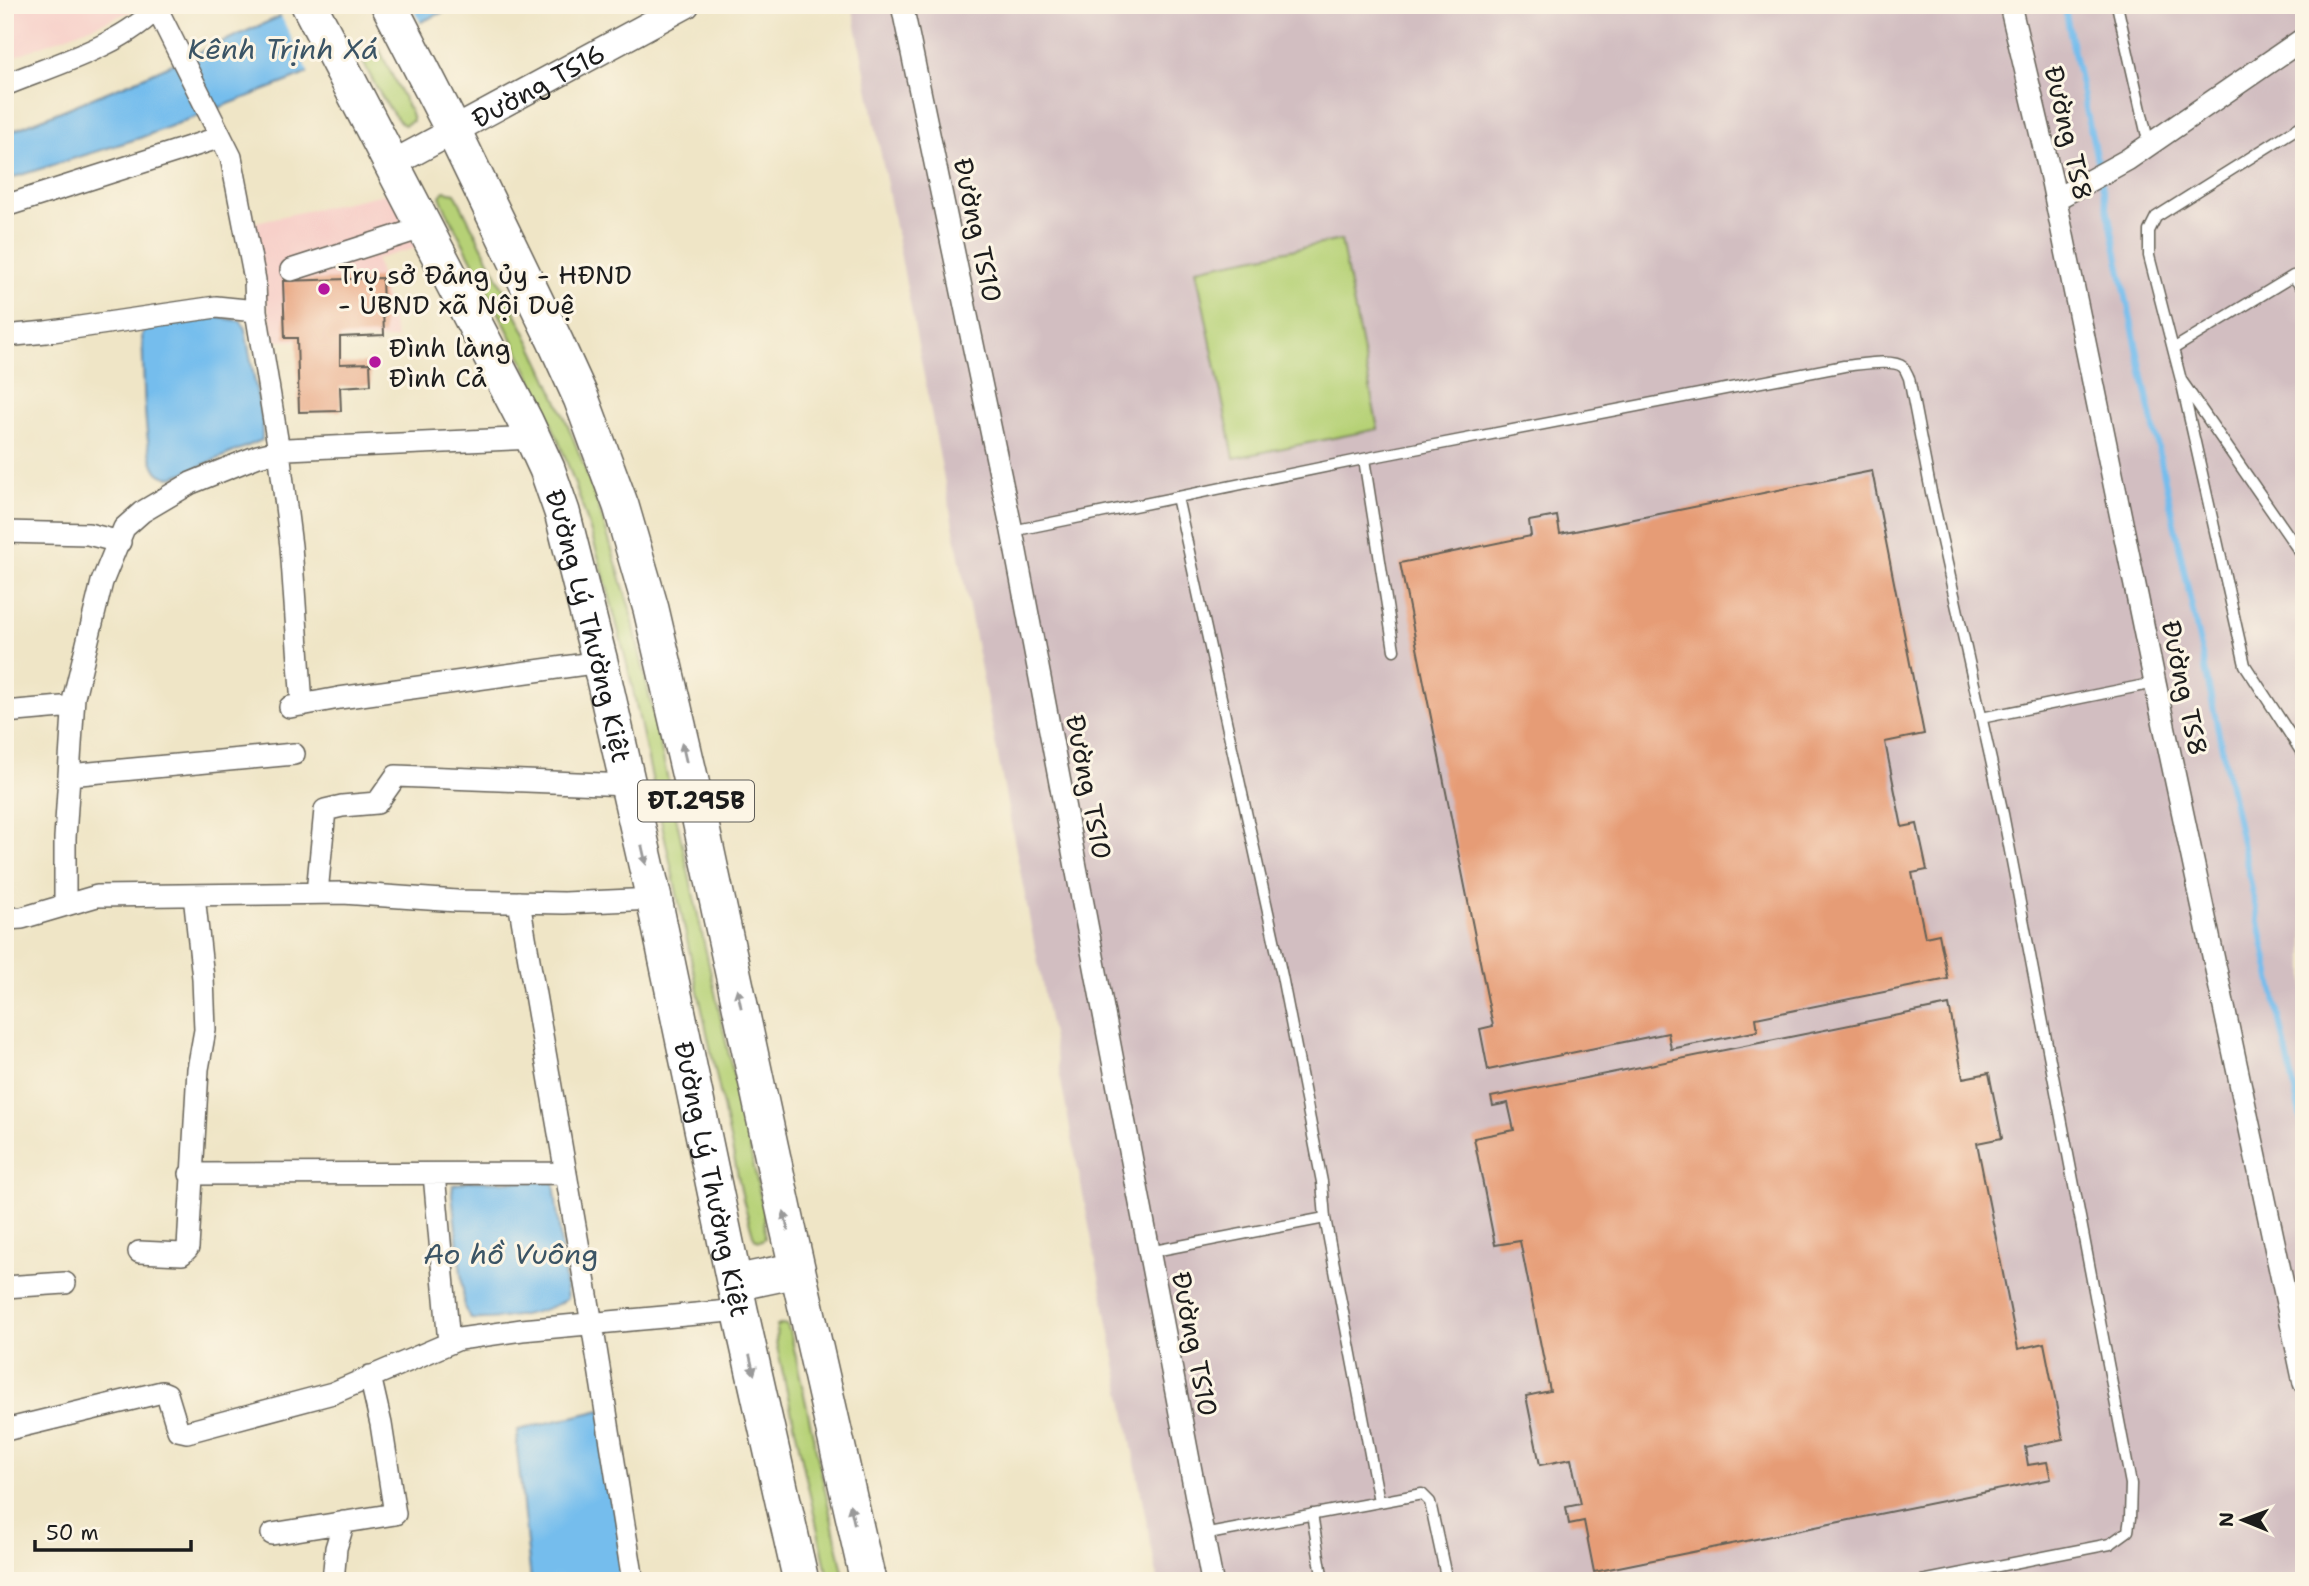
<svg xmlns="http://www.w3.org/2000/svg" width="2309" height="1586" font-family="'Shantell Sans',sans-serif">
<rect width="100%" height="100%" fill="#fcf5e5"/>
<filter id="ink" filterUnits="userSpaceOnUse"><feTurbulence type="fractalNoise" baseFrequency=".0143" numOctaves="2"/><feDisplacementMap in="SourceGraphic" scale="14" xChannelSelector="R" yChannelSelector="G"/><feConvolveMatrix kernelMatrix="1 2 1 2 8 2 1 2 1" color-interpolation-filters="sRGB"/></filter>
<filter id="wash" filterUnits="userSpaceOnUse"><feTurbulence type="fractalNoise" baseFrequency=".00686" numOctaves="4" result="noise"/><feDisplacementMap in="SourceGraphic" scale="28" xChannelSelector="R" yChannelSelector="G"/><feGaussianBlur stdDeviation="1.57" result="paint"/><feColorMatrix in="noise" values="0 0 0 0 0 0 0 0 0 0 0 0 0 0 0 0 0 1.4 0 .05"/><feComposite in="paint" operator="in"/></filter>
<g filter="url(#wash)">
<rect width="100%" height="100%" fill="#efe5c6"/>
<path fill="#f7d0c9" d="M5,5H148L5,60Z
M393,192L427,245L376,259L397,339L274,341L251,223Z"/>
<path fill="#d2bec1" d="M852,5H2304V1581H1158Z"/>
<path fill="#b6d176" stroke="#697649" stroke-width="2" d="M336,5H357L411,113L413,121L404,125C383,110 349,32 336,5Z
M444,191L455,193C496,276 541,357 575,443C597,497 613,553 630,609L764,1213L765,1238L760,1241L756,1240L753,1235L743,1199L631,681C609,590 584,497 546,411C516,341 478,274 444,206L440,196Z
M1341,240L1378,429L1234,458L1196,269Z
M782,1324L787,1325L791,1335L845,1581H829L776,1342L777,1326Z"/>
<path fill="#74bded" stroke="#486c84" stroke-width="2" d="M306,5H459L294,79L140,138L5,180V134L134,81Z
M210,316L241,321L245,329L262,420V440L184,473C176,476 167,480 159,473C142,460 144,360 142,335C152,313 190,317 210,316Z
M469,1181L554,1182L567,1299C542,1315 501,1320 471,1319L465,1309L452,1194L453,1185Z
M601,1410L634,1581H531L517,1449L518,1430Z"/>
<path fill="#efe5c6" d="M296,5H412L422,26L310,76L279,12Z"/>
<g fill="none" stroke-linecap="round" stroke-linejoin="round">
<path stroke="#74bded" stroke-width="6" d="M2064,5L2304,1134"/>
</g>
<g id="blocks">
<path fill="#e69c76" d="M382,278L384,335L340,337V364L370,363L371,385L340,387L341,411L299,412L297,338H285L283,281Z
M1872,471L1924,734L1885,742L1902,827L1917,824L1927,870L1912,873L1925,937L1939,934L1948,979L1756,1018L1758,1031L1671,1049L1668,1033L1488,1070L1480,1029L1493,1026L1400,563L1531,536L1529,521L1557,516L1560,534Z
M1949,1005L1963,1078L1989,1073L2002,1138L1977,1143L2018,1349L2044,1343L2063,1439L2025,1447L2028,1465L2047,1462L2051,1479L1594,1572L1584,1521L1569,1524L1566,1507L1581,1504L1571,1459L1540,1465L1526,1396L1550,1391L1520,1241L1495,1245L1474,1138L1514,1130L1508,1103L1493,1106L1491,1097Z"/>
</g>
</g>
<g filter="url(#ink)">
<use href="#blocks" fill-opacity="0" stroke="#666258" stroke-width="2"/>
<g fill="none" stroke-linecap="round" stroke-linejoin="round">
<g stroke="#666258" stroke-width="13">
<path id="service" d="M2117,5L2149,145
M2173,349L2293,276L2304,291
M2181,380L2149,256V231L2156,217L2304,124
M1364,459L1394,650
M1012,531L1378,456L1844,366C1857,365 1893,358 1903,367C1906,370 1907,374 1909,378L1931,492L2003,814L2131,1484L2130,1518L2128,1531L2110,1544L1922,1581
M2304,558L2181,380L2245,665L2304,756
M1981,718L2155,683
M1325,1218L1379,1501
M1149,1252L1325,1218L1322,1182L1282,976L1177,497
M1312,1514L1323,1581
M1203,1535L1422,1494L1430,1502L1447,1581"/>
</g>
<g stroke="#666258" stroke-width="24">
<path id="minor" d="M155,5L231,157L255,280L256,311
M902,5L1012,531L1212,1581
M2010,5L2052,182L2155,683L2304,1383
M5,85C56,64 122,46 160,5
M2056,199L2127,160L2300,41L2304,47
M5,206L221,137
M291,270L425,227
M5,336L46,332L216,307L256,311L279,451L291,546L302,705
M5,532L88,534L120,542
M290,707L339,698L600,662
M5,712L73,706
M69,775L294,754
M317,893L325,810L342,806L377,803L396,776L628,785
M519,902L592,1324L633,1581
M65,904V838L74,697L102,582L124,528L142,512L191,483L258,456L287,449L534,438
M5,919L22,918L97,896L343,893L457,901L564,903L654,899
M190,1174L566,1173
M434,1174L449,1343
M139,1252L182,1254L188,1248L198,1069L205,1030L203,978L194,895
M5,1287L65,1283
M5,1430L162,1392L167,1394L178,1430L187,1432L333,1393L459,1339L522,1330L740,1310
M272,1534L395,1514L381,1424L370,1376
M333,1581L336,1548L344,1522"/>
</g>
<g stroke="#666258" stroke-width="29">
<g id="tertiary">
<path id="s1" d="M392,164L686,5"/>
</g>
</g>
<g stroke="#666258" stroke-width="38">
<g id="primary">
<path id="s2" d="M309,5L525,421L547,469L562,512L600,662L654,899L740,1310L801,1581"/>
<path d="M389,5L454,132L555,341L581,398L621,506L651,609L700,820L786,1219L868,1581"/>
<path d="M735,1283L797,1270"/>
</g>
</g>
<use href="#service" stroke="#fff" stroke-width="10"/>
<use href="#minor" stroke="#fff" stroke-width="21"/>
<use href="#tertiary" stroke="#fff" stroke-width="26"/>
<use href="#primary" stroke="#fff" stroke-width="35"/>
</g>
<defs><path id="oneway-solid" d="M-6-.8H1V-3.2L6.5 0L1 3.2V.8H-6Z" transform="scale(1.75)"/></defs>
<g fill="#999">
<use href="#oneway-solid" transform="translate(684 752) rotate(-103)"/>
<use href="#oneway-solid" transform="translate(644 855) rotate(77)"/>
<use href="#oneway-solid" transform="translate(739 998) rotate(-102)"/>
<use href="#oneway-solid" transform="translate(786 1221) rotate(-102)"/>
<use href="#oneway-solid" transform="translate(752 1365) rotate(77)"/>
<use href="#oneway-solid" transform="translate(852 1514) rotate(-103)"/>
</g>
</g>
<g fill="#b5179e" stroke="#fcf5e5" stroke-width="2.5">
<circle cx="324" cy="289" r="7"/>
<circle cx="375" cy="362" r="7"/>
</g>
<g text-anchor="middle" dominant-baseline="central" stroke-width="6" stroke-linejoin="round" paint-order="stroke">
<rect fill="#fcf5e5" stroke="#5f5d58" stroke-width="2" x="638" y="780.5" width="116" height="41" rx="5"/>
<g font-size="24" font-weight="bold" fill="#1c1c1c">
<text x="696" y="801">ĐT.295B</text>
</g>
<g font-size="26" fill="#1c1c1c" stroke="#fcf5e5">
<text stroke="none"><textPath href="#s1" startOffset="166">Đường TS16</textPath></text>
<text transform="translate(2069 133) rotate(77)">Đường TS8</text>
<text transform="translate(978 230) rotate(78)">Đường TS10</text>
<text stroke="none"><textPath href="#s2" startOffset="684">Đường Lý Thường Kiệt</textPath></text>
<text transform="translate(2185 688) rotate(78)">Đường TS8</text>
<text transform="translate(1089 787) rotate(79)">Đường TS10</text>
<text stroke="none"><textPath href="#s2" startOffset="1251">Đường Lý Thường Kiệt</textPath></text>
<text transform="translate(1195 1344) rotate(79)">Đường TS10</text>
</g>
<g font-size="26" fill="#1c1c1c" stroke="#fcf5e5" text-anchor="start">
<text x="338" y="274">Trụ sở Đảng ủy - HĐND<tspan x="338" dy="30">- UBND xã Nội Duệ</tspan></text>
<text x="389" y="347">Đình làng<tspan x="389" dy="30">Đình Cả</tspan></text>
</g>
<g font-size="28" font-style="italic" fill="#3b5465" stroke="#fcf5e5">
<text x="283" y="49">Kênh Trịnh Xá</text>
<text x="511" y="1254">Ao hồ Vuông</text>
</g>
</g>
<rect width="2309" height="1586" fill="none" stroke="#fcf5e5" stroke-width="28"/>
<g transform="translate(2243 1520) rotate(271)" stroke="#fcf5e5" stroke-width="5" paint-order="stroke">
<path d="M0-5L12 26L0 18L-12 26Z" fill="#1c1c1c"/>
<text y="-10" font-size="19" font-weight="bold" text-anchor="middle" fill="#1c1c1c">N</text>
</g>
<path d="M35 1540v10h156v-10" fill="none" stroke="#1c1c1c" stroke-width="3.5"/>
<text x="46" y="1540" font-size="21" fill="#1c1c1c" stroke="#fcf5e5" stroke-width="5" paint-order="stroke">50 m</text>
</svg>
